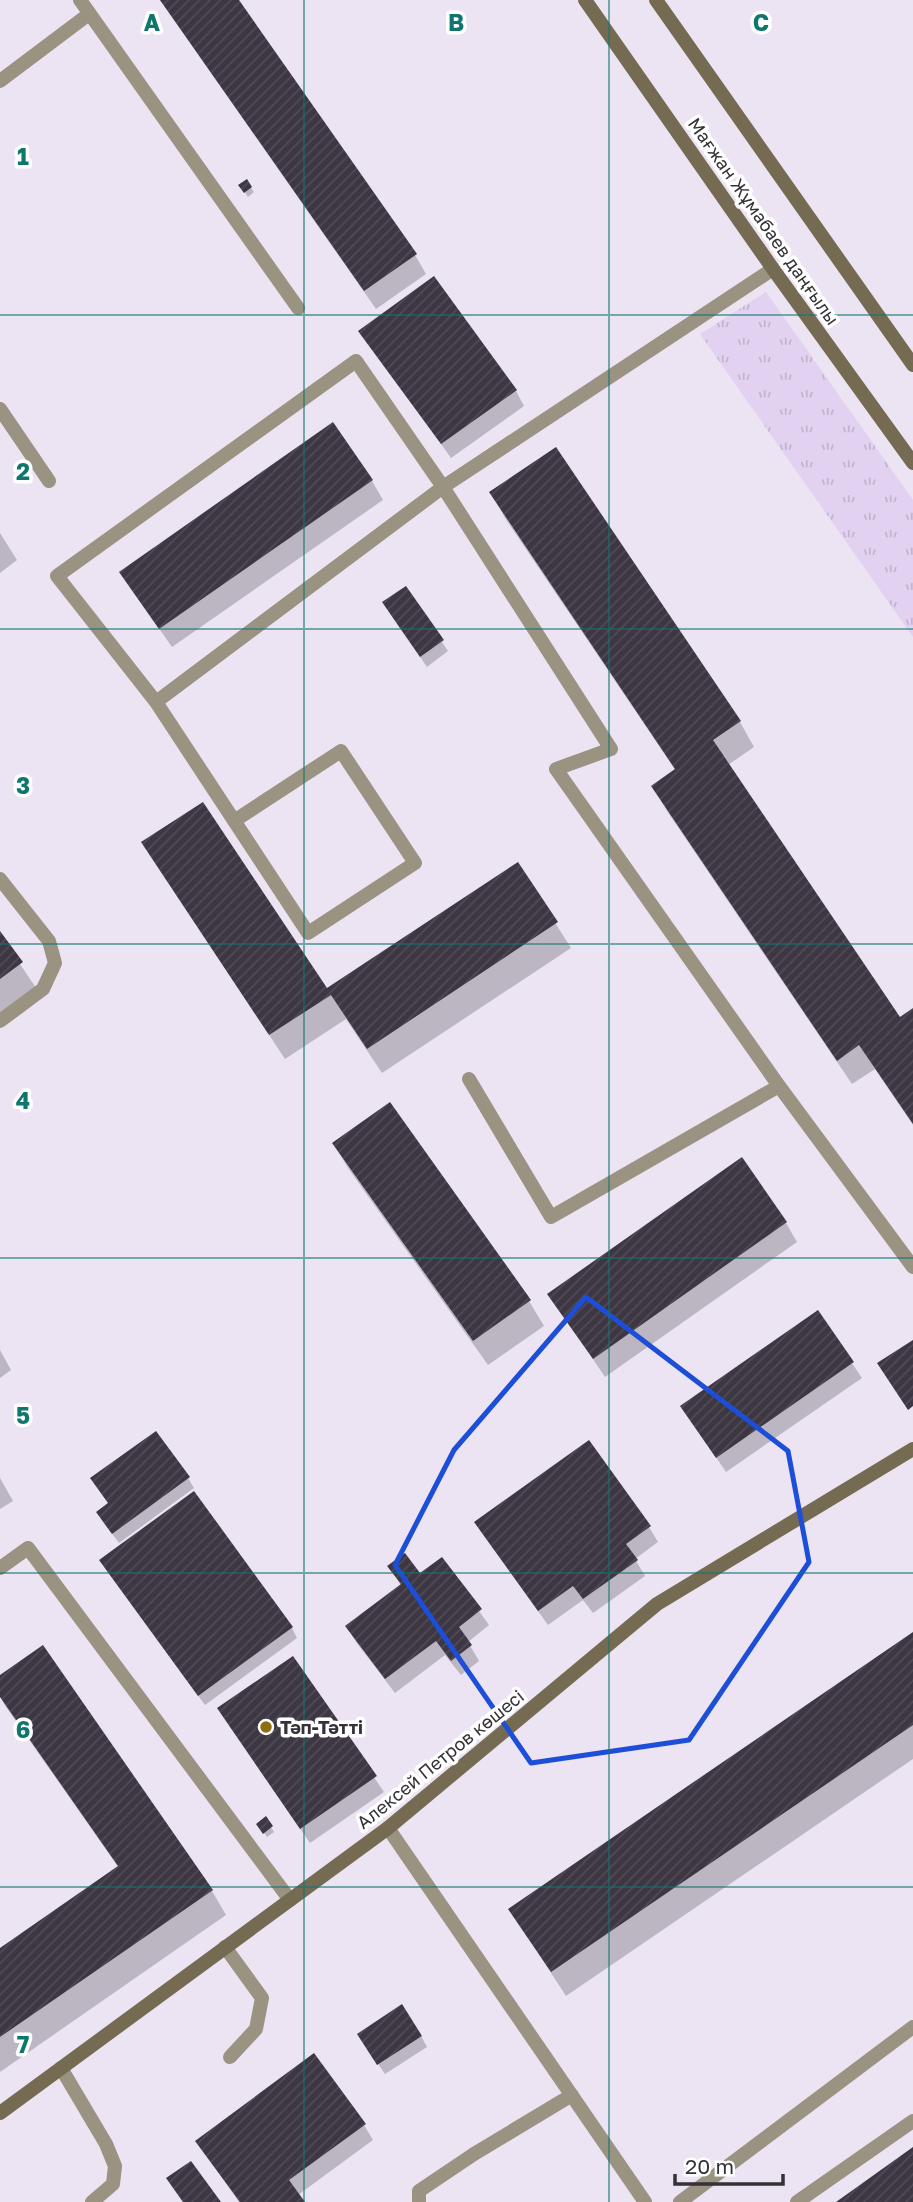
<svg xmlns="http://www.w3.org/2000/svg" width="913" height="2202" font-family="'Golos Text',sans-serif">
<defs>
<pattern id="grass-tufts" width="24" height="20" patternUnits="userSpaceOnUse" patternTransform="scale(1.75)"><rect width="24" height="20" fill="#e2d1f0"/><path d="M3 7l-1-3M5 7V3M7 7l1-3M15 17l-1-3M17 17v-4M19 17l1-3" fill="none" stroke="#c2b4ce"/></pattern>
<pattern id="building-hatch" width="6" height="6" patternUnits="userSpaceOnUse" patternTransform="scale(1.75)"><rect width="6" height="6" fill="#3d3643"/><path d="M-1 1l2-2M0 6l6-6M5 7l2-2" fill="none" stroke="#514b56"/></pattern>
</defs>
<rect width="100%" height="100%" fill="#ece3f3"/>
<path fill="url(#grass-tufts)" d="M766,292L913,500V637L700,334Z"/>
<path fill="#0003" d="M160,0H237L415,255L426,274L376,309Z
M246,181L254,192L248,197L240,185Z
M361,332L516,391L524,406L451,458Z
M555,450L740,722L754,747L728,765L900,1019L913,1010V1125L875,1069L852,1084L667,811L653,786L676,771L505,518L491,493Z
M372,481L383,500L172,647L133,591Z
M0,533L17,560L0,573Z
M405,588L448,651L427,667L390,613Z
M518,864L571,948L382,1073L346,1019L285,1059L158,867L326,991Z
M0,934L36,988L0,1013Z
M390,1104L529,1301L544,1326L488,1365L348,1168L334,1144Z
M786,1223L797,1242L605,1377L550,1295Z
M818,1313L862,1378L726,1472L682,1407Z
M0,1350L11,1370L0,1378Z
M0,1478L13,1501L0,1509Z
M188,1478L194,1488L119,1543L104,1523Z
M649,1527L658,1542L635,1559L645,1576L593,1613L583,1600L548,1625L485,1537Z
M442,1559L489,1625L468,1642L479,1661L461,1675L445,1655L395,1693L356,1642L347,1627L401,1586L390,1567L420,1576Z
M107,1571L292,1628L297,1638L205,1705Z
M913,1635V1759L566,1996L510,1910Z
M293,1658L384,1792L310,1843L228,1724Z
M0,1677L212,1891L226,1915L0,2072V1950L119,1868L6,1707L0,1696Z
M266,1819L274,1832L267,1837L258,1824Z
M421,2036L427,2047L385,2074L365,2045Z
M364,2125L373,2140L298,2195L303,2202H239L197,2142Z"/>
<path fill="url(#building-hatch)" d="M160,0H239L417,254L364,291Z
M247,179L252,187L244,193L238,185Z
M434,276L517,390L441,444L358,331Z
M333,422L373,480L159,629L119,572Z
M556,447L741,721L713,740L900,1017L913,1008V1124L859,1045L837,1061L651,786L675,769L489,492Z
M406,586L444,640L420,657L382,602Z
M203,802L327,988L518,862L558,922L367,1049L331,995L269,1035L141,842Z
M0,931L23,962L0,979Z
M390,1102L531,1300L473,1341L332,1143Z
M742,1157L787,1222L593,1359L547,1294Z
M818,1310L854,1362L716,1458L680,1406Z
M913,1340V1406L908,1410L877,1363Z
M156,1431L190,1477L112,1534L96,1512L108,1503L90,1478Z
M589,1440L651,1526L626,1544L638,1560L583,1599L573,1586L538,1611L474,1522Z
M194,1491L293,1627L198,1696L99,1560Z
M405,1553L420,1573L442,1557L482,1609L459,1627L472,1645L451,1661L436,1641L385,1679L345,1626L401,1584L387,1566Z
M913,1632V1725L551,1972L508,1909Z
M43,1645L213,1890L0,2037V1948L118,1866L0,1697V1675Z
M293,1656L377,1776L300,1829L217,1708Z
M266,1816L273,1826L263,1834L256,1824Z
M402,2004L422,2036L377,2065L357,2034Z
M314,2053L366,2124L289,2180L305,2202H240L195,2141Z
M913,2147V2202H836Z
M191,2161L221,2202H183L166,2178Z"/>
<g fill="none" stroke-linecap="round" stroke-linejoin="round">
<path stroke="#9a9382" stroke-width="14" d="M80,0L298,308
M0,81L89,14
M0,409L49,481
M156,702L443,487L773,269
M234,821L341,751L415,863L308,933L156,702L57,576L356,361L443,487L611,749L556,769L779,1086L913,1267
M0,879L49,941L55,963L43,989L0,1021
M469,1079L551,1217L779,1086
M0,1568L28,1548L290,1900
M388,1828L645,2202
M225,1947L262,1998L256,2029L230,2057
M61,2068L106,2144L115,2166L113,2184L92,2202
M419,2202V2191L474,2154L572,2095
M680,2202L913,2027
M797,2202L913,2121"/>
<path stroke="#756b52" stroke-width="14" d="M585,0L773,269L913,463
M656,0L913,365
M0,2113L388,1828L657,1604L913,1449"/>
</g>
<path fill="none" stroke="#1d4ed8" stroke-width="5" stroke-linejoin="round" d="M586,1297L788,1451L809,1562L689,1740L531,1763L395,1565L454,1450Z"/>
<path fill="none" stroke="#0f766e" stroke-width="2" stroke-opacity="0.55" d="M304,0V2202M609,0V2202M0,315H913M0,629H913M0,944H913M0,1258H913M0,1573H913M0,1887H913"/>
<circle fill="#8d6f12" stroke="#fff" stroke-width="2.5" cx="266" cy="1727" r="7"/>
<g text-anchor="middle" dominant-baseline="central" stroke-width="7" stroke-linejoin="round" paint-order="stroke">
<g font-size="18" fill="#343137" stroke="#fff">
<text transform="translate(764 221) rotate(55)">Мағжан Жұмабаев даңғылы</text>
<text transform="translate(440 1759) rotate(-39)">Алексей Петров көшесі</text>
</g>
<g font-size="18" font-weight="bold" fill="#343137" stroke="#fff" text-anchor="start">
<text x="280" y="1727">Тәп-Тәтті</text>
</g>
</g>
<g font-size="23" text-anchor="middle" font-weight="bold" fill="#0f766e" stroke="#fff" stroke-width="7" stroke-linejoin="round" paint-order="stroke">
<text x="152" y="31">A</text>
<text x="456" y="31">B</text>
<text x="761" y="31">C</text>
<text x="23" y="165">1</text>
<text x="23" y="480">2</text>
<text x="23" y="794">3</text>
<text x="23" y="1109">4</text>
<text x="23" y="1424">5</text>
<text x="23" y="1738">6</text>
<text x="23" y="2053">7</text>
</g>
<path d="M675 2174v10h108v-10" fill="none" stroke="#343137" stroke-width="3.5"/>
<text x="685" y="2174" font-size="21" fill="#343137" stroke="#ffffff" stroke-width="5" paint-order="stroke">20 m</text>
</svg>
